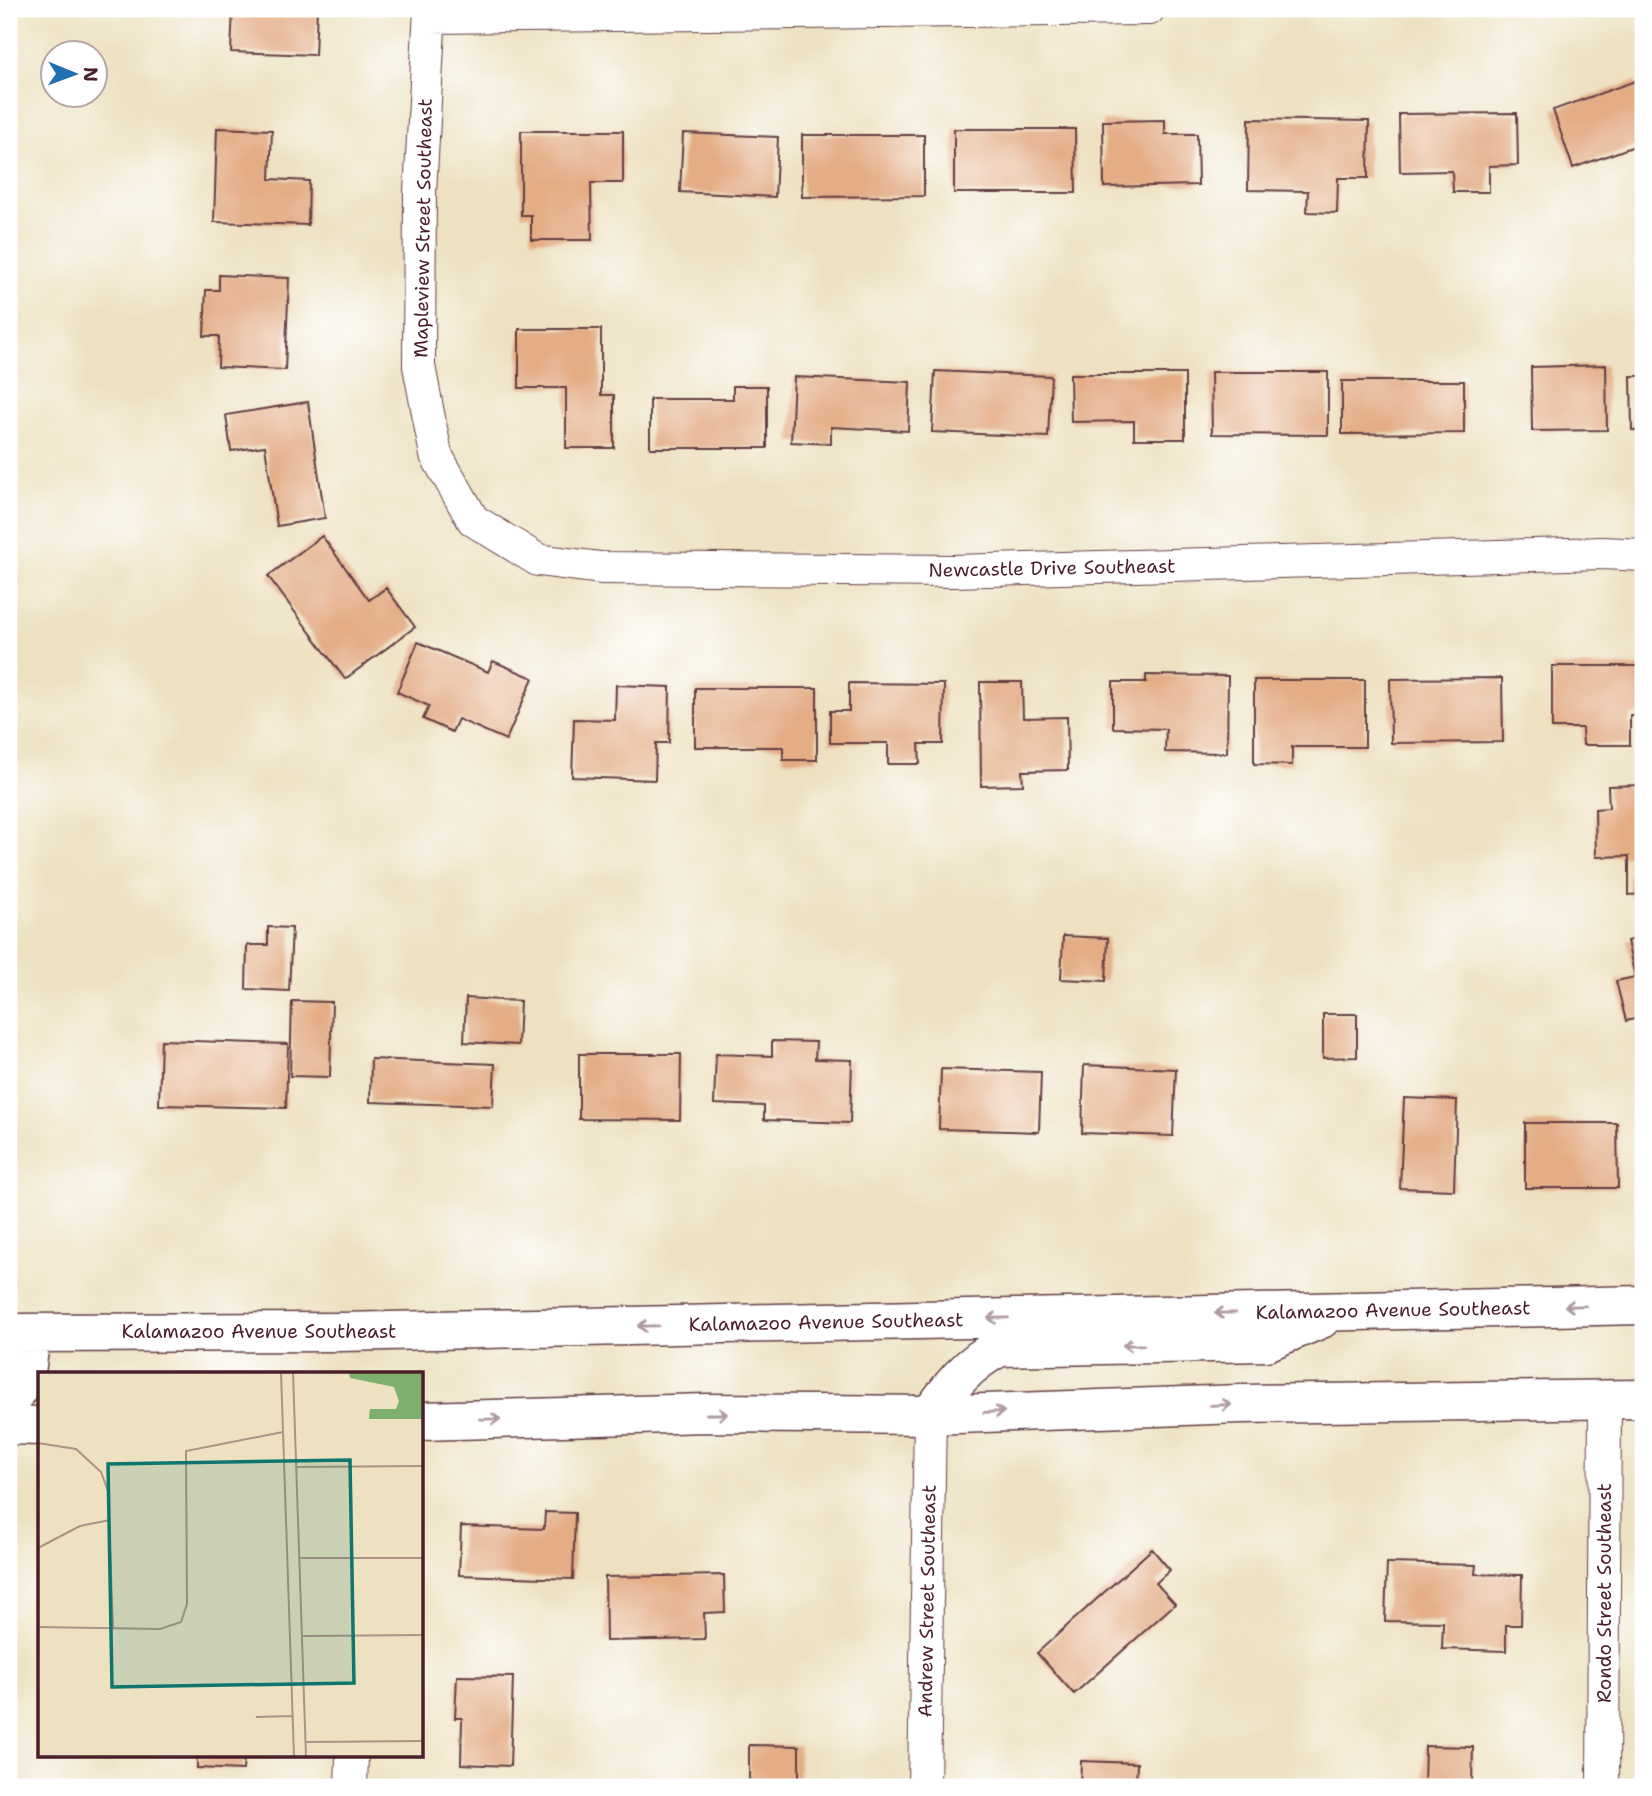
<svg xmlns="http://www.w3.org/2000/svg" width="1652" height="1796" font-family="'Shantell Sans',sans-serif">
<rect width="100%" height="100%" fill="#fff"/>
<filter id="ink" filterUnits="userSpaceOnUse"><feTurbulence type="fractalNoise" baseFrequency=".0143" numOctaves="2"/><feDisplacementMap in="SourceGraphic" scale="14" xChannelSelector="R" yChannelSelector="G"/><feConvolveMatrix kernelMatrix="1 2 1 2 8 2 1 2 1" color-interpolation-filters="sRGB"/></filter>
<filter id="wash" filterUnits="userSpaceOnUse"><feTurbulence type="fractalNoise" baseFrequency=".00686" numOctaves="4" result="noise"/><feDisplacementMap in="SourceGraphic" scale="28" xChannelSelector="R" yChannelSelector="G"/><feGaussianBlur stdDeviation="1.57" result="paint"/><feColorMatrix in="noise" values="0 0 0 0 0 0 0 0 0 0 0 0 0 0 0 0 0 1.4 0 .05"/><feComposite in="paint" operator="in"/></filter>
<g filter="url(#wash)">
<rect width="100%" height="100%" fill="#ede1c1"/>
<g id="blocks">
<path fill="#e4ad86" d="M233,9H317L315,55L231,52Z
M1635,81L1643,104V143L1573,168L1553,110Z
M1517,113L1518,165L1489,166V192H1453L1452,171L1400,172L1399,114Z
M1249,119L1369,121L1368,178H1338L1337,213L1307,212L1308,191L1248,190Z
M1165,120V134H1197L1198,185L1104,187L1103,121Z
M217,128L272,130L270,179L309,181L308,225L214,222Z
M954,129H1075L1076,193H954Z
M521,131H623V183H591L592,240H531V215H521Z
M683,133L778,137L775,197L680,192Z
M802,135H924V196L802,197Z
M219,275L289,278L285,370L218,367L219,336H204L206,290H219Z
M519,329H601V395H614V448H566V388H519Z
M1606,365L1607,430L1532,431L1531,367Z
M935,371L1051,376L1048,437L932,432Z
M1211,372H1328V435L1212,434Z
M1070,374H1185V439H1134V421L1071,422Z
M1631,376H1643V430H1632Z
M794,377L910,382L908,431L831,427V444L791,442Z
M1342,381H1464V433L1342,434Z
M733,386H767V448H650V399H733Z
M308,402L325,518L277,526L265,446L231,451L226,415Z
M322,536L369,600L386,588L415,627L345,679L268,576Z
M418,642L488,672L493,661L533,678L506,740L458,719L452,732L423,719L429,706L397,692Z
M1552,666H1643V715H1630V745H1583L1582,728H1552Z
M1146,675L1228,676L1227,753L1165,752L1166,729L1113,728V682H1146Z
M1502,678L1503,742L1391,743L1390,679Z
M1254,680H1365V747H1292V765L1254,764Z
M980,682H1022L1023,718L1067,717L1068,770L1022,771L1023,785L981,786Z
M849,683L944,684L943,744H919L920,764H888V743H830V711H849Z
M616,685L670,687L669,743H656L655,780L572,777L574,719L615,720Z
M695,688H817V760H783V747H695Z
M1643,785V894L1629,895V856L1596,857L1595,809L1609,808L1608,786Z
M268,927L292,928L289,991L246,989L247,945H268Z
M1063,936L1108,938L1106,981L1061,979Z
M1643,937V1017L1626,1021L1616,981L1635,977L1627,941Z
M466,998L520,1001L518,1045L464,1042Z
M292,1001L332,1002L330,1077L290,1076Z
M1323,1014H1357V1057L1323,1058Z
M161,1040L288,1044L286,1108L159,1105Z
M772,1041L816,1042L815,1059L852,1060L850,1123L764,1120V1106L714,1104L716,1054L772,1056Z
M579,1054H681L680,1120L579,1119Z
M371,1059L495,1064L493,1106L370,1102Z
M1084,1065L1176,1069L1173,1136L1082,1133Z
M941,1069L1041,1072L1039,1132L939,1129Z
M1404,1098L1457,1100L1454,1190L1400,1188Z
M1525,1123H1617L1618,1188H1525Z
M545,1512L575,1513L573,1579L459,1575L461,1526L544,1529Z
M1152,1549L1170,1570L1156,1583L1175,1604L1074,1694L1037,1653Z
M1387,1563L1476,1565L1475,1574L1522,1575L1521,1625H1506V1651L1442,1649L1443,1622L1385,1621Z
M724,1575L725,1612L704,1613L705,1639L606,1641L605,1577Z
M457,1676L513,1677L510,1766L461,1764L462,1718H455Z
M749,1745L799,1746V1787H749Z
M1425,1746L1473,1747L1472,1783L1484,1784V1787H1424Z
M197,1756H244L243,1770L197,1768Z
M1081,1761L1137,1763L1136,1787H1080Z"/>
</g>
</g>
<g filter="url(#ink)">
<use href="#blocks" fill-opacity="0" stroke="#623c42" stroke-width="2"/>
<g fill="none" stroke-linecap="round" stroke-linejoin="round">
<g stroke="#623c42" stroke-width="34">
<path id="minor" d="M430,9L420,193L419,366L436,455L473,520L538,560L601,568L953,571L1603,553L1643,555
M430,17L1149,9
M351,1787L352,1756
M924,1787L930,1415
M1603,1787L1605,1399"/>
</g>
<g stroke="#623c42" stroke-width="41">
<path id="secondary" d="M9,1333L340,1332L1643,1305
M9,1400L25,1381L31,1333
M930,1415C951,1386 968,1363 1000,1347L1266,1342L1321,1319
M422,1421L707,1413L930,1415L1240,1404L1643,1399
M9,1425L40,1426"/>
</g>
<use href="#minor" stroke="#fff" stroke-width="32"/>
<use href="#secondary" stroke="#fff" stroke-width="38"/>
</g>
<defs><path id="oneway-shaft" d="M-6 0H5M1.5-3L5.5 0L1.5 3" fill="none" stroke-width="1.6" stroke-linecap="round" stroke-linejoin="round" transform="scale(1.75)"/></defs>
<g stroke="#ae9aa0">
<use href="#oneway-shaft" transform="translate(1575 1306) rotate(179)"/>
<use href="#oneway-shaft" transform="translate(1225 1313) rotate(179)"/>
<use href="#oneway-shaft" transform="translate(998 1318) rotate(179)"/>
<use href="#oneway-shaft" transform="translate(648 1326) rotate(179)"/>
<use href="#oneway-shaft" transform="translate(1133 1345) rotate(179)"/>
<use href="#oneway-shaft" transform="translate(1221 1405) rotate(-2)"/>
<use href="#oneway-shaft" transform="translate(994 1412) rotate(-2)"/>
<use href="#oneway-shaft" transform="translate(717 1414)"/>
<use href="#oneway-shaft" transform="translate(490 1419) rotate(-1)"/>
</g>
</g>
<g text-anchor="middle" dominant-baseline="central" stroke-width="7" stroke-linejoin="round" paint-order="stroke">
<g font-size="19" fill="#4a1f2b" stroke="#fff">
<text transform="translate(423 228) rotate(-89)">Mapleview Street Southeast</text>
<text transform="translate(1052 568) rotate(-1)">Newcastle Drive Southeast</text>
<text transform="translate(1393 1310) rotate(-1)">Kalamazoo Avenue Southeast</text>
<text transform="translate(826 1322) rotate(-1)">Kalamazoo Avenue Southeast</text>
<text x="259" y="1331">Kalamazoo Avenue Southeast</text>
<text transform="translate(1604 1593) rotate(-90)">Rondo Street Southeast</text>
<text transform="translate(927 1601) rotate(-89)">Andrew Street Southeast</text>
</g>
</g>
<g transform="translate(38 1372)">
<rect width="385" height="385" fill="#ede1c1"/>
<path d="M311,0H385V47H331L332,37H358L361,29L356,15L312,6Z" fill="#7db06b"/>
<path fill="none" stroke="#ac9385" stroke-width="2" d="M243,0L256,385M255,0L268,385M0,71L38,77L63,100L70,119L75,257M259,95L385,94M0,176L42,154L72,148M262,186H385M0,255L122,257L143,250L149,232L148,79L245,60M265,264L385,263M218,345L254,344M268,370L385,369"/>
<path fill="#0f766e" fill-opacity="0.15" stroke="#0f766e" stroke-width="3.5" d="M312,88L316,311L74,315L70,92Z"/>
<rect width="385" height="385" fill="none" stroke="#4a1f2b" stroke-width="3.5"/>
</g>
<rect width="1652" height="1796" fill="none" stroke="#fff" stroke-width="35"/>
<g transform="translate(74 74) rotate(91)"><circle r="33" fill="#ffffff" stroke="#b7a5aa" stroke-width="2"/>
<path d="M0-5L12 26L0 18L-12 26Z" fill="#1f6fb2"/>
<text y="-10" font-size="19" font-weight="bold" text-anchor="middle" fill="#4a1f2b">N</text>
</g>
</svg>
